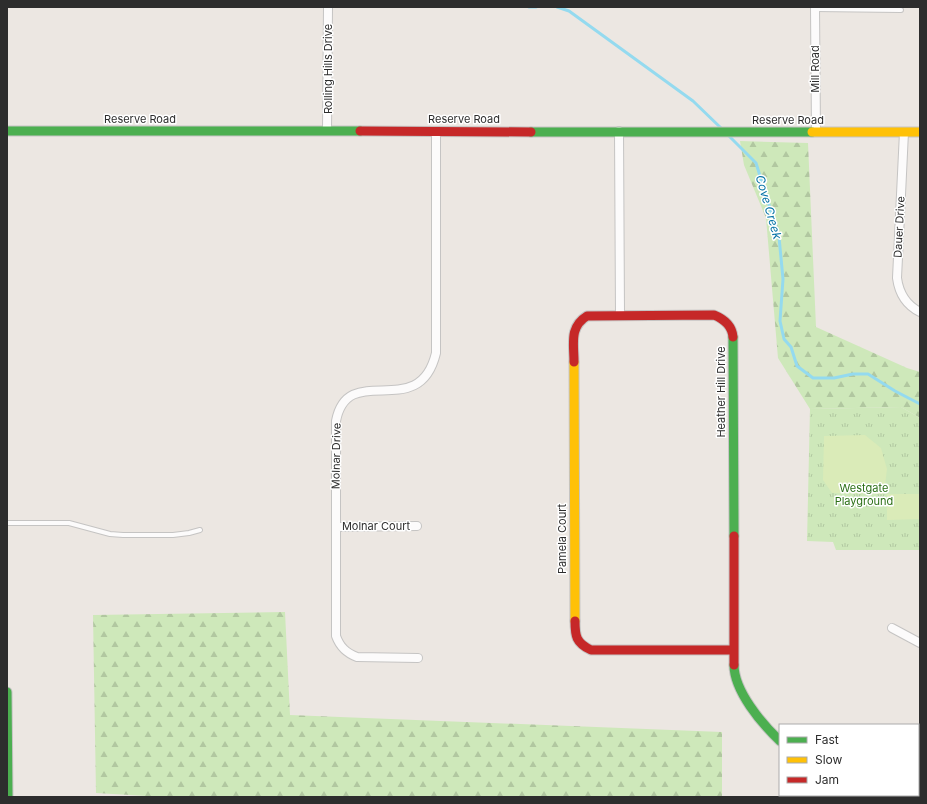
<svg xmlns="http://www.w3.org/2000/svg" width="927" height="804" font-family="Inter,sans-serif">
<defs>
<pattern id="forest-firs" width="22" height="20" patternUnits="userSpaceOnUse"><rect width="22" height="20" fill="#cee8ba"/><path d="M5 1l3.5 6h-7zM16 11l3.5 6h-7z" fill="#b1c7a0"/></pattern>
<pattern id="park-tufts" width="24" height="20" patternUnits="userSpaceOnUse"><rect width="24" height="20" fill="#cee8ba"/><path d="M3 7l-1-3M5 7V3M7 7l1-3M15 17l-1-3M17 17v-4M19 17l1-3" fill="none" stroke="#b1c7a0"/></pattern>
</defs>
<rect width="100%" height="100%" fill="#ece7e2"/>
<path fill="url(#forest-firs)" d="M740,141L808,143L816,327L907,368L920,372V418L901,407L810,409L778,358L766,218L744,165Z
M285,612L290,715L722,732V797H163L96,793L93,615Z"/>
<path fill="url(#park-tufts)" d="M901,407L920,418V550H836L833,542L807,541L810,409Z"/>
<path fill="#daebb8" d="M865,435L881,448L887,469L884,494L832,493L823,480L824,436Z
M887,494H920V519L887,520Z"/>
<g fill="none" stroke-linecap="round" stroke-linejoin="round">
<path stroke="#94daef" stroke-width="3" d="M529,7H536
M557,7L569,11L693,101L721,128
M728,135L756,163L779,237L783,279L780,321L784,339L791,347L797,366L813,378H834L853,374H868L895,391L920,404"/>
<g stroke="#c5c4c3" stroke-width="6">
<path id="lane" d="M815,9L901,10
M7,523H69L110,534L123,535H173L189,533L200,530"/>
</g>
<g stroke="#c5c4c3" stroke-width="10">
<path id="street" d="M815,7L816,132
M327,131L328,7
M619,131L620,315
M904,132L897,278C899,293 906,305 920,312
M336,527L417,526
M892,628L920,643
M418,658L357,657C346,653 340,647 336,636V421C348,359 419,424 436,353V131
M796,795L797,797"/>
</g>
<g stroke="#c5c4c3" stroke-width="11">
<path id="fast" d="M7,131H360
M531,132H812
M733,337L734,536
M734,665C734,691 762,724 780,741
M7,692L8,797"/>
</g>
<g stroke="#c5c4c3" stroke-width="11">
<path id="slow" d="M812,132H920
M574,362L575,621"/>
</g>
<g stroke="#c5c4c3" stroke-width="11">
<path id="jam" d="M360,131L531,132
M574,362C574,344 569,327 587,316L714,315C724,319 732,326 733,337
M734,536V665
M575,621C575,636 576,643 591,650H733"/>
</g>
<use href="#lane" stroke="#fcfbfb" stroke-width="4"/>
<use href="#street" stroke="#fcfbfb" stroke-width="8"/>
<use href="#fast" stroke="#4caf50" stroke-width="9"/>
<use href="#slow" stroke="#ffc107" stroke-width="9"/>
<use href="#jam" stroke="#c62828" stroke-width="9"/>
</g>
<g text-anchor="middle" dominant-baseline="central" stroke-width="3" stroke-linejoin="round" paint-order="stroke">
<g font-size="11" fill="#2d2d2d" stroke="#fff">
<text transform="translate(328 69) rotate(-90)">Rolling Hills Drive</text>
<text transform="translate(815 69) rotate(-90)">Mill Road</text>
<text x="140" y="119">Reserve Road</text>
<text x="464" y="119">Reserve Road</text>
<text x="788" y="120">Reserve Road</text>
<text transform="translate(899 227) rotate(-87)">Dauer Drive</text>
<text transform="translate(721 392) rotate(-90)">Heather Hill Drive</text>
<text transform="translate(336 456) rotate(-89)">Molnar Drive</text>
<text x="376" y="526">Molnar Court</text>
<text transform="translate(562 539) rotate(-90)">Pamela Court</text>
</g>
<g font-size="11" fill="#2c7017" stroke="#fff">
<text x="864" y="488">Westgate<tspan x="864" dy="13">Playground</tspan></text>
</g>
<g font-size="12" font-style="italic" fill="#0774a7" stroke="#fff">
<text transform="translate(769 207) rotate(74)">Cove Creek</text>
</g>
</g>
<rect width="927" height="804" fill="none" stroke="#2d2d2d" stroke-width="16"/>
<rect x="779" y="724" width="140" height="72" fill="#ffffff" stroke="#ababab"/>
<rect x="787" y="737" width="20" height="6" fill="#4caf50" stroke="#ababab"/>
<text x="815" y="744" font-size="12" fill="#2d2d2d">Fast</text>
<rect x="787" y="757" width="20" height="6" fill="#ffc107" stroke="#ababab"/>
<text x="815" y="764" font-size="12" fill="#2d2d2d">Slow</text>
<rect x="787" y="777" width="20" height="6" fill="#c62828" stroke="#ababab"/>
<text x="815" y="784" font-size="12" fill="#2d2d2d">Jam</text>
</svg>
